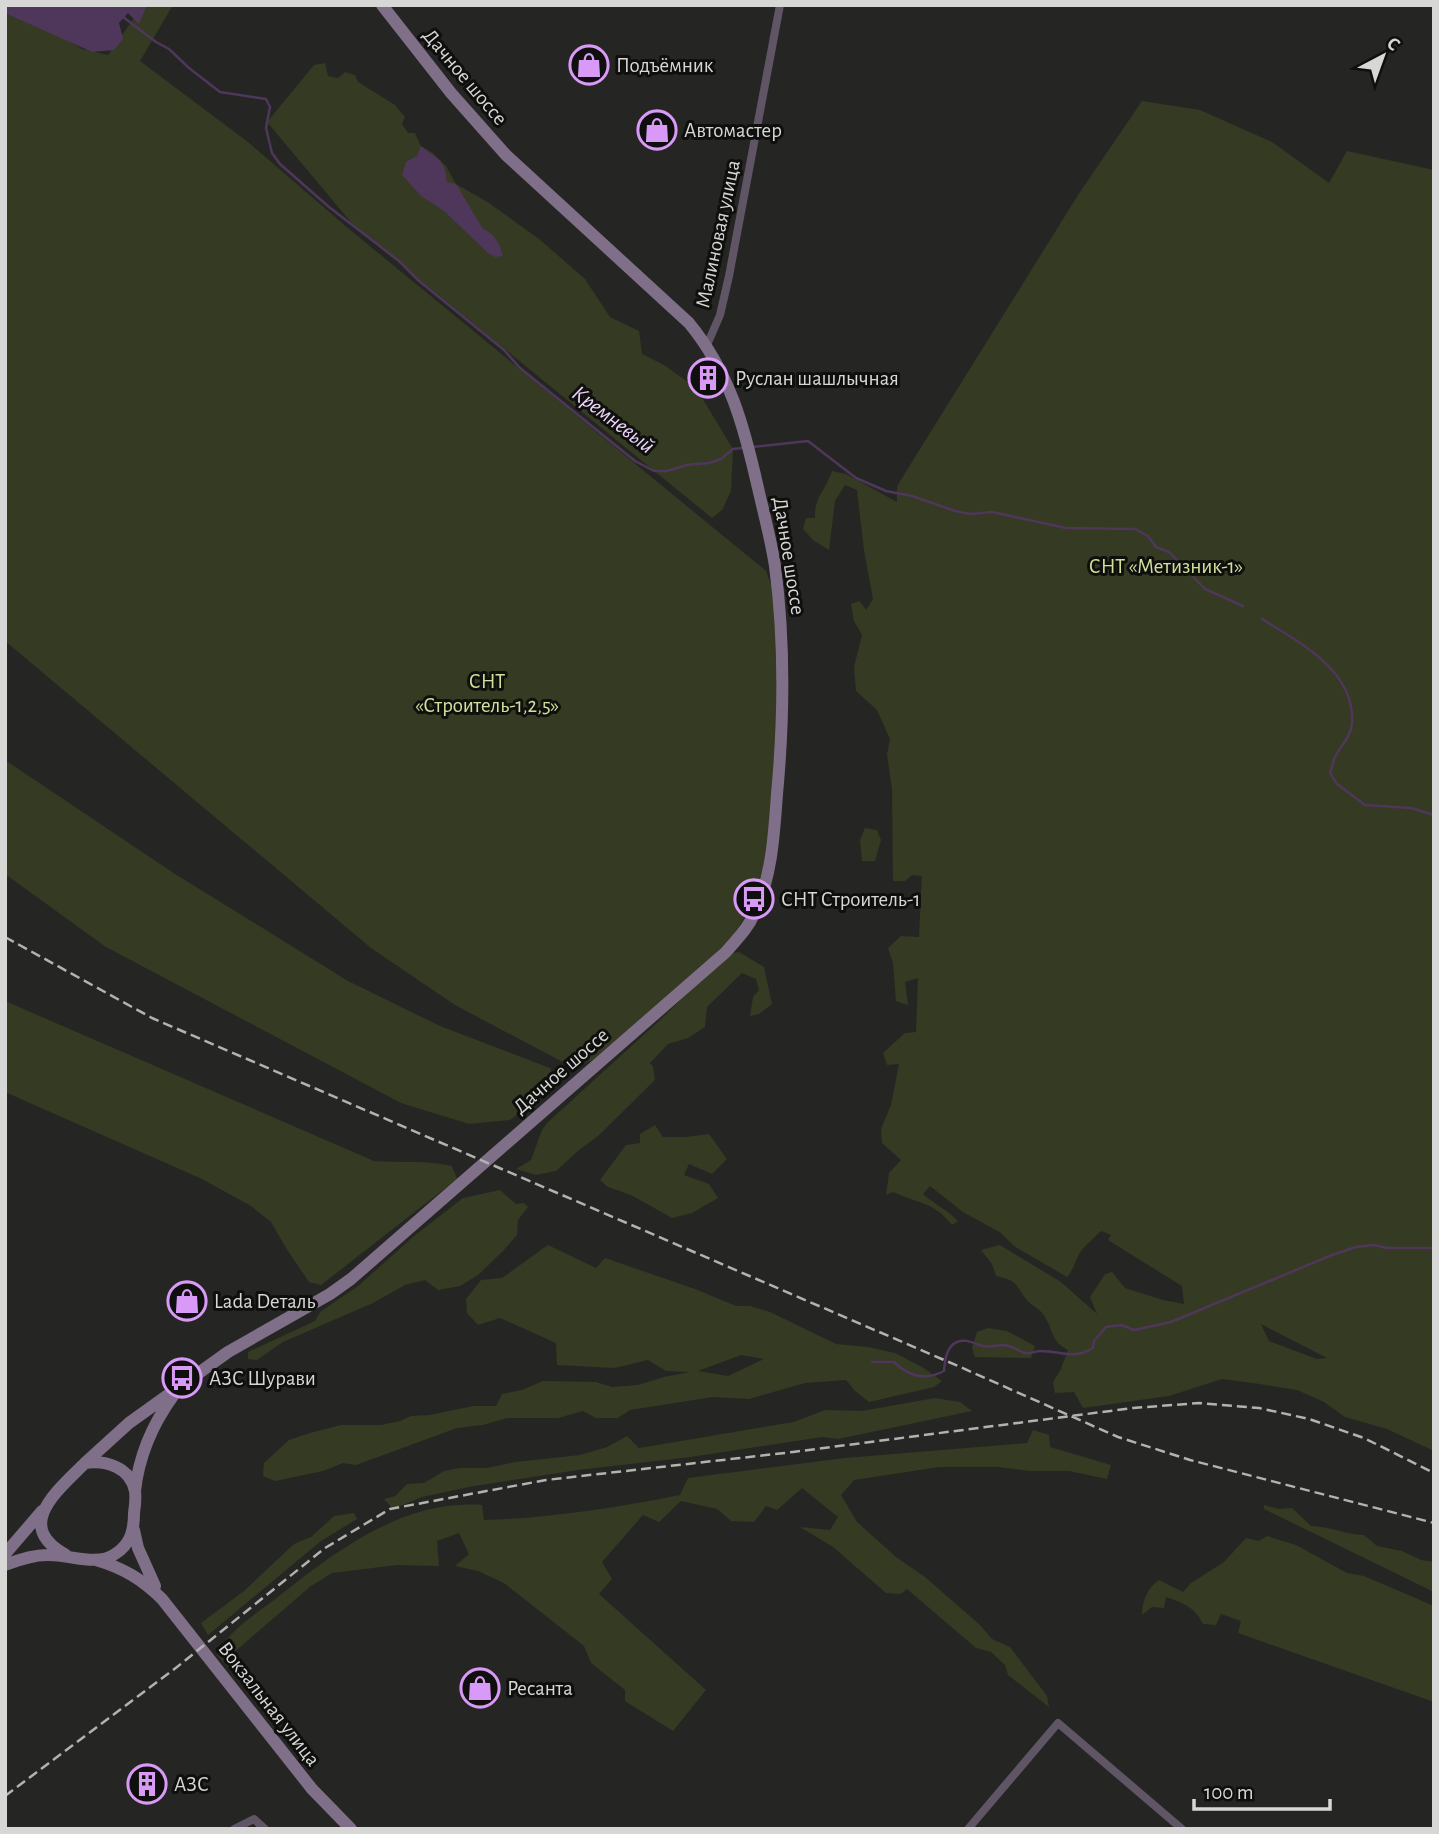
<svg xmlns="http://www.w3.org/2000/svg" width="1439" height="1834" font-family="'Alegreya Sans',sans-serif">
<rect width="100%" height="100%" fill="#252623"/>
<path fill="#353a22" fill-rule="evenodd" d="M143,5H173L140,61L248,142L349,229L766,571L774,593L780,698L770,843L754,902L728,944L593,1060L572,1067L455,1005L371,948L5,641V9L21,13L82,49L108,55Z
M325,63L328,76L338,78L345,72L355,75L358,82L395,105L405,117L402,124L408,133H415L421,146L433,153L446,166L456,184L489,203L539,239L585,279L610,317L639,331L642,354L664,365L696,388L733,449L731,491L722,510L712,518L355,227L267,122L314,65Z
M1142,101L1200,110L1272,142L1329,183L1347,151L1434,170V1451L1387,1429L1345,1417L1324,1402L1297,1390L1253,1383L1222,1379L1169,1396L1083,1408L1074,1392L1055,1393L1053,1382L1060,1371L1068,1350C1049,1340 1054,1329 1043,1314C1039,1308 1030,1305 1026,1299C1014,1283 1018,1281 996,1276L992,1264L981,1250L1000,1245L1061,1282L1097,1314L1090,1297L1105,1274L1112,1272L1125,1288L1163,1300L1184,1304L1182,1286L1108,1240L1111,1235L1101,1231C1096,1236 1085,1246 1081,1251C1075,1260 1075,1268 1067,1277L1014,1246L1001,1233L963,1212L930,1186L923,1194C935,1205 948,1210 958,1221L952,1225C933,1201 919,1204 893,1192L886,1195L889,1173L901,1160L882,1143L881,1129L891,1105L899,1064L887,1065L883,1053L905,1033L916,1032L918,978L905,982L908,1005L896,1001L893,963L888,948L901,936L919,937L922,876L912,875L905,881H893L892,789L887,754L890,739L877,710L856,691L854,667L862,635L854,621L851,604L860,601L866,610L873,599L864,550L857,490L845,485L835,501L829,550L813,540L803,529L806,518H815C814,497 826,490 832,471L846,474L897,502V486L1078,195ZM1261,1324L1327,1358L1317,1359L1269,1341Z
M5,760L175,874L348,981L440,1026L550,1068L558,1086L510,1120L469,1124L401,1103L106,947L5,874Z
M865,828L877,830L881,840L875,861H862L860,840Z
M739,952L764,967L772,1004L759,1014L750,1016L753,997L759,990L756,979L742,973L707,1007L705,1027L688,1038L668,1044L650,1063L653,1067L655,1080L598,1136L579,1150L556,1171L536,1175L516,1169L531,1160L542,1130L547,1123L660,1020L728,954Z
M5,1001L374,1161C400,1163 427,1160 452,1166L457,1179L321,1285L309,1282L286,1248L271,1222L251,1206L202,1179L5,1092Z
M655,1125L663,1137H686L709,1134L727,1159L712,1174L689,1164L684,1175L709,1184L718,1198L692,1213L672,1218L631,1195L608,1187L600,1180L626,1145L640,1143V1134Z
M500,1190L516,1204L524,1203L528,1207L518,1220L517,1235L503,1251L478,1275L460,1286L438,1290L425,1280L405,1285L373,1303L283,1342L257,1360L248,1359V1352L315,1321L320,1312L358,1286L414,1236L463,1198Z
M548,1245L596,1268L605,1258L695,1289L736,1306H750L770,1312L836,1344L868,1347L895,1353L922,1367L942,1381L934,1387L869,1402L855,1391L846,1380L805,1383L749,1399L713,1397L630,1410L618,1418H596L583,1411L558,1418H507L483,1425L457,1428L356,1465L343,1463L323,1471L275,1481L263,1476L264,1463L289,1440L310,1433L341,1425H381L400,1421L411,1416L430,1415L473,1406H496L502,1394L522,1390L543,1381L596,1382L612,1387L638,1385L664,1377L690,1372L666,1371L648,1360L615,1368L557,1365L556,1343L500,1318L478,1325L467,1313L466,1299L481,1280L502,1278ZM741,1355L764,1359L728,1376L698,1371Z
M988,1328L1007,1331L1035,1346L1031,1358L975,1357L972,1348L977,1332Z
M935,1398L960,1402L972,1411L838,1439L822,1437L691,1457L578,1470L474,1486L422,1497L393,1509L384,1499L395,1496L407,1484L424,1483L444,1471L459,1468H486L516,1462L580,1455L607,1447L627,1436L639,1448L794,1422L825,1410L862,1411Z
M1033,1430L1049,1435L1050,1447L1111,1465L1107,1479L1069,1471H1030L999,1467H939L854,1480L841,1495L857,1522L896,1557L925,1577L980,1625L992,1639L1010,1647L1047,1696L1049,1707L1008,1675L1005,1665L991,1652L976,1648L907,1589L901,1594L886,1593L833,1547L800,1527L830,1530L838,1517L802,1488L777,1510L766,1506L754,1522L731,1521L717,1509L681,1501L659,1522L643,1515L602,1562L612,1579L599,1594L706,1690L673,1731L625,1701V1690L591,1663L584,1646L504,1583L478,1571L455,1566L469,1554L459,1533L437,1541L439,1566L397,1565L332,1573L311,1586L232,1654L244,1679L230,1669L217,1655C228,1631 253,1616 274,1600C333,1553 402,1499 482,1505L484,1520C550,1518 615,1508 680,1495L688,1478L845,1458L1027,1443Z
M1264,1505L1279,1509L1292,1508L1311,1526C1329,1526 1346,1535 1364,1535L1377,1546L1402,1551L1421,1560L1434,1562V1592L1264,1509Z
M354,1513L357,1519L321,1541L208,1635L201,1623L244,1591L294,1544L311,1537L334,1516Z
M1267,1536L1296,1545L1347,1573L1364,1576L1434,1606V1702L1238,1633L1241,1621L1221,1614L1216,1625L1203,1624C1195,1607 1183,1603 1166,1597L1164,1608L1152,1607L1142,1615C1142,1602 1147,1588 1159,1580L1183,1592L1191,1583L1224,1562L1246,1538L1259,1541Z"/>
<path fill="#4e375a" d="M5,5H147L139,24L128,13L119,23L123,39L114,50L92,52L5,13Z
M421,146C437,160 445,158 447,182L456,184L483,229C495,234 500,244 503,256L495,257L488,253L444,211L421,196L402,175L406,162L417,156Z"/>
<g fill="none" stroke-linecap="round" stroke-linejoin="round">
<path stroke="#4e375a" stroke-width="2.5" d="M123,17L156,42L169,49L189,68L220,92L266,99L270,107L266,128L272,153L280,164L329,207L399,261L418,280L504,350L520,368L635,461L654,471H667L687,465L709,463L721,459L733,449L743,448
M753,447L808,441L856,478L886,491L912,496L955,511L971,514L992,512L1066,528L1135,529L1148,536L1156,547L1169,552L1205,589L1243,606
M1262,619C1300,643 1356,671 1352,724C1351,737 1340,746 1335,757C1333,762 1332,768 1330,773L1337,784L1365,805L1411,808L1434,815
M872,1362H894C909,1377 925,1381 944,1371C945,1360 946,1347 957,1342C966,1338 974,1344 983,1346C989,1348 997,1345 1004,1345C1013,1346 1018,1351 1025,1353C1030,1354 1035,1351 1041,1351C1061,1351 1074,1360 1093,1348L1094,1341L1106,1327L1122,1325L1134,1330L1171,1322L1332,1255L1356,1247L1374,1245L1387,1248H1434"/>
<path stroke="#605565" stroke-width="8" d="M707,345L720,315L729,276L780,5
M234,1829L254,1819L265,1829
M968,1829L1058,1723L1182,1829"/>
<path stroke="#806f89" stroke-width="12" d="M85,1463L129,1423L228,1352L330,1294L351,1279L726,952C736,940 748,929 754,914C772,877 774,835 777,794C784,719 785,642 775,566C771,540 764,514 758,488C744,426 730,373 689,323L506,155L451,93L382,5
M135,1491C139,1455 152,1425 173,1396
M134,1530L138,1548L155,1586
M5,1554L42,1511
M96,1560C123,1568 142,1579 162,1599L312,1789L351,1829
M5,1565C18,1560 33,1555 47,1555C68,1554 97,1567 115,1554C131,1544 134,1530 134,1513C135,1506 136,1498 135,1491C130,1467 106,1460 85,1463C57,1491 13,1526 66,1555"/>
<path stroke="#b2b3b0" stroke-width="2.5" stroke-dasharray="10 5" stroke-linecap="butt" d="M5,937L152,1018L958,1366L1118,1437L1190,1460L1434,1523
M5,1796L177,1667L325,1548L390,1509L546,1480L793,1452L1133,1408L1199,1403L1259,1408L1309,1419L1364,1438L1434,1473"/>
</g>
<defs>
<g id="shop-ring" transform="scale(2.0125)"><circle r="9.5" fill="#0f0f0e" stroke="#d99af7" stroke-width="1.5"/><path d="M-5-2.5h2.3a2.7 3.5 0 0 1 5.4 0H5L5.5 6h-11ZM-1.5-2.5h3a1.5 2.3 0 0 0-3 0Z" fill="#d99af7"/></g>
<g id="building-ring" transform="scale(2.0125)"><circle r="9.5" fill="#0f0f0e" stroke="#d99af7" stroke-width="1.5"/><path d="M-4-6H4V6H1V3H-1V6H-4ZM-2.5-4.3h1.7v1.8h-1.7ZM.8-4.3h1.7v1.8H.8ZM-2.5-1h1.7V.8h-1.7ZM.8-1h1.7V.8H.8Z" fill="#d99af7"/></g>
<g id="bus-ring" transform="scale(2.0125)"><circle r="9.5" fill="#0f0f0e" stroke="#d99af7" stroke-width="1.5"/><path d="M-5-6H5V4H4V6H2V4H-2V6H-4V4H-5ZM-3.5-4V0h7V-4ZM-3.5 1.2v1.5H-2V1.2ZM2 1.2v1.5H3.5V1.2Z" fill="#d99af7"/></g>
</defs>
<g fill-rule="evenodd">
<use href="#shop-ring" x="589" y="65"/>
<use href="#shop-ring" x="657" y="130"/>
<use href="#building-ring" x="708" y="378"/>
<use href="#bus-ring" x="754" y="899"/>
<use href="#shop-ring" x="187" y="1301"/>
<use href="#bus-ring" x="182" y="1378"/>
<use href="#shop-ring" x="480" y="1688"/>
<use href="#building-ring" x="147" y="1784"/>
</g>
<g text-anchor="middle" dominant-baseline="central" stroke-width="6" stroke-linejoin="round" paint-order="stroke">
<g font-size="21" fill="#d7d8d6" stroke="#0f0f0e" text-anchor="start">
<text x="616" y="65">Подъёмник</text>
<text x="684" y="130">Автомастер</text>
<text x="735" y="378">Руслан шашлычная</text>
<text x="781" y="899">СНТ Строитель-1</text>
<text x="214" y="1301">Lada Dеталь</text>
<text x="209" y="1378">АЗС Шурави</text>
<text x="507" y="1688">Ресанта</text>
<text x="174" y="1784">АЗС</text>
</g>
<g font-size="21" fill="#d7d8d6" stroke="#0f0f0e">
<text transform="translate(465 77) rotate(50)">Дачное шоссе</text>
<text transform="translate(718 234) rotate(-78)">Малиновая улица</text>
<text transform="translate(789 556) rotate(81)">Дачное шоссе</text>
<text transform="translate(561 1071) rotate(-41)">Дачное шоссе</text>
<text transform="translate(269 1704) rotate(52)">Вокзальная улица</text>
</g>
<g font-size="21" fill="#d1e198" stroke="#0f0f0e">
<text x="1166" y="566">СНТ «Метизник-1»</text>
<text x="487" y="681">СНТ<tspan x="487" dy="24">«Строитель-1,2,5»</tspan></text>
</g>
<g font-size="23" font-style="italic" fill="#ecd3f9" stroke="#0f0f0e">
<text transform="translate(613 420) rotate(37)">Кремневый</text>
</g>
</g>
<rect width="1439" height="1834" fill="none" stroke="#d7d8d6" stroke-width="14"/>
<g transform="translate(1383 56) rotate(41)" stroke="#0f0f0e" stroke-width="5" paint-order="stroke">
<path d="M0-5L12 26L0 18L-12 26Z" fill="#d7d8d6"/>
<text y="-10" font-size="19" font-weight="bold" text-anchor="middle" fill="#d7d8d6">С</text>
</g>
<path d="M1194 1799v10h136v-10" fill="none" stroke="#d7d8d6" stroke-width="3.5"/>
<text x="1204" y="1799" font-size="21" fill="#d7d8d6" stroke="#0f0f0e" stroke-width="5" paint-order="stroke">100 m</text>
</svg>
